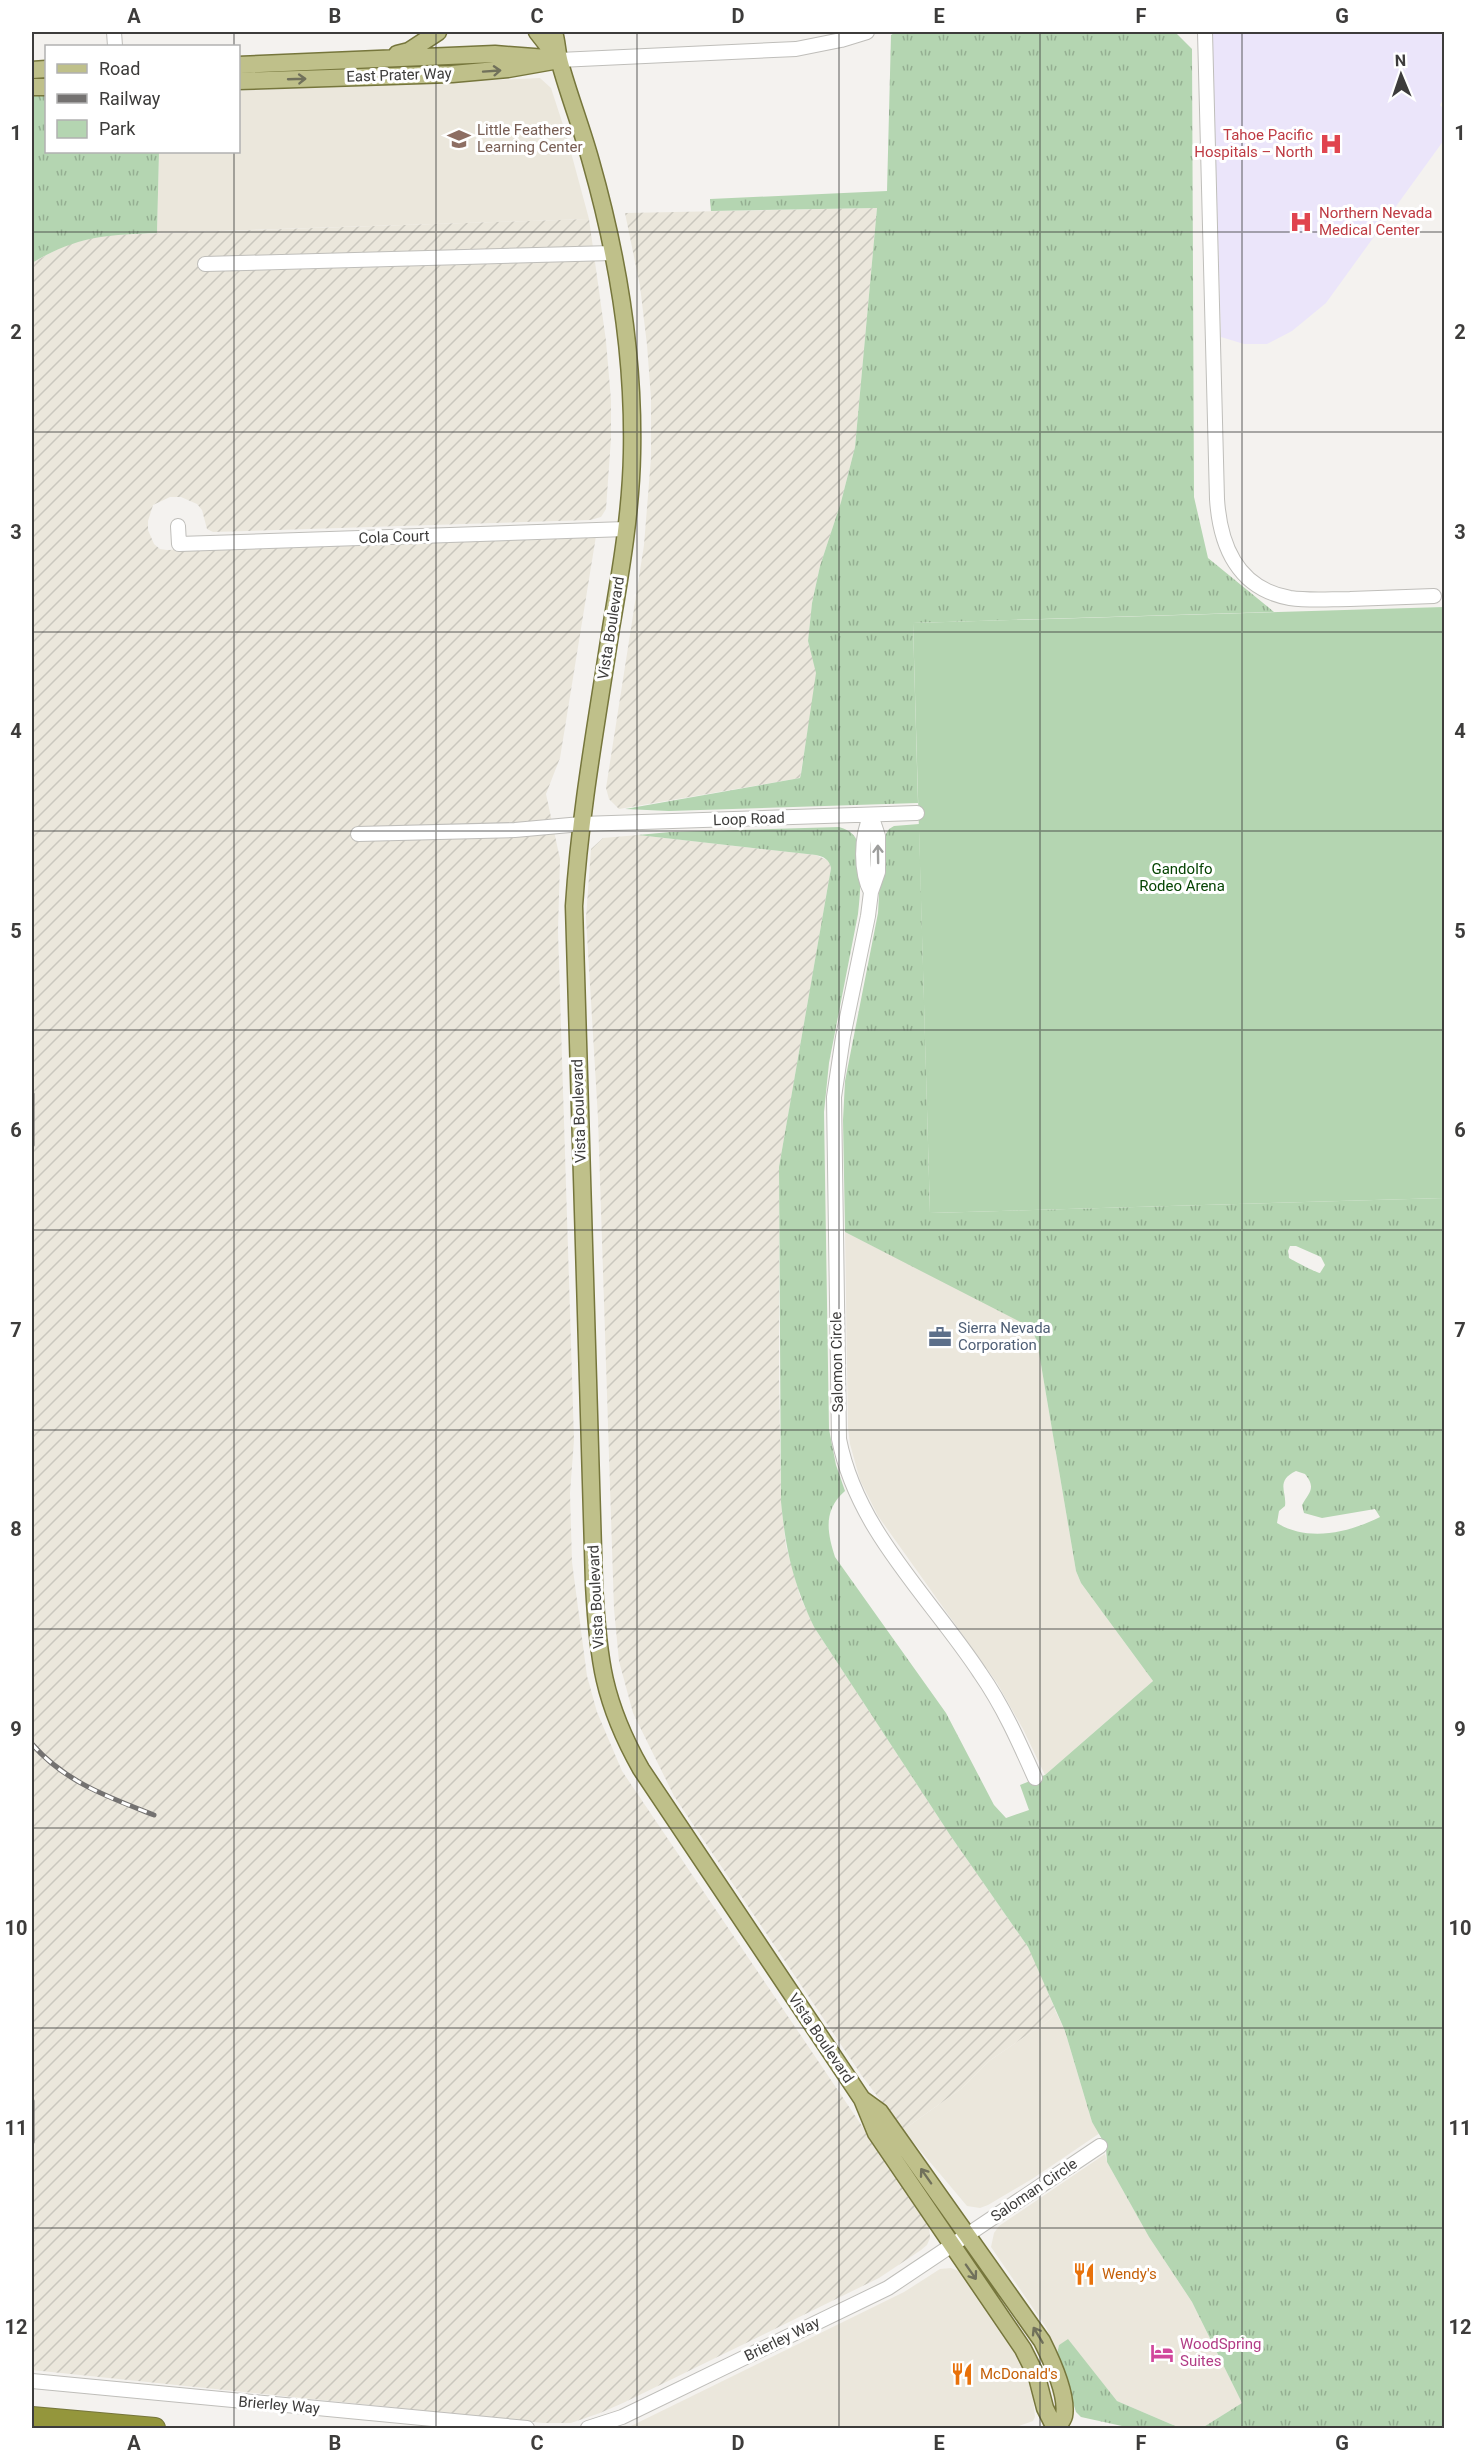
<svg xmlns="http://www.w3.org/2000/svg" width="1476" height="2460" font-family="Roboto,sans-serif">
<defs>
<pattern id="industrial-furrows" width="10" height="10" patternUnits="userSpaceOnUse" patternTransform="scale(1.5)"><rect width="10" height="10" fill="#ebe7dc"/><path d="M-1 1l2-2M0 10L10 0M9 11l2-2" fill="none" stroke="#cac7be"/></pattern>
<pattern id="grass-tufts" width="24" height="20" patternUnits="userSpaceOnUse" patternTransform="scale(1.5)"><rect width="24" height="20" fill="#b4d5b1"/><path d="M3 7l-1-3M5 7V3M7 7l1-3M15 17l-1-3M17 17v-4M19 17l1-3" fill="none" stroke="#94ae91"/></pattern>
</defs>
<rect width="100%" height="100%" fill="#f4f2ef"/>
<path fill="#ebe7dc" d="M540,78L551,88L566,134L589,219L157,233L159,152H238L239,91Z
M845,1232L1022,1321L1030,1327L1037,1341L1076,1571L1081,1583L1153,1681L1045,1775L1023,1729L997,1683L878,1516L860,1480L850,1444L848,1427Z
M1056,2012L1065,2031L1092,2122L1100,2133L1032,2179L988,2205L980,2208L967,2206L903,2130L962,2088L989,2061L1049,2020Z
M1105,2154L1107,2162L1149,2237L1192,2302L1242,2403L1202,2428H1180L1117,2401L1068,2340L1059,2345L1057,2354L1046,2327L991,2247L994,2233L999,2226Z
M951,2268L961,2272L1023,2364L1032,2388L1035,2417L1033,2421L1013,2428H637L631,2426L904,2292L940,2269Z"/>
<path fill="url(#industrial-furrows)" d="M877,208L855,447L841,502L820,566L812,603L808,641L817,673L800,778L619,809L609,799L606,788L644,545L651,458V398L647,345L640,286L625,213Z
M589,219L606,341L611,400V438L606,509L601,517L590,520L213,532L207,529L202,510L197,504L181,497H170L153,505L148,521V530L154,544L160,549L167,550L596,536L560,758L546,794L560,859L558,931L574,1440L570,1493L572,1562L587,1676L597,1712L622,1771L929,2225L930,2238L927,2245L921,2250L879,2278L623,2403L600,2413L571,2423H543L32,2370V263L67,244L106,235Z
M638,835L816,855L829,861L831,868L779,1167V1380L781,1502L786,1546L800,1596L814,1627L950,1835L1028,1947L1039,1969L1056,2012L1049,2020L989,2061L962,2088L903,2130L862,2076L674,1796L633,1713L619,1661L614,1609L598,1118L586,918L591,849L603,838Z"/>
<path fill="#ebe5fa" d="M1212,32H1444V98L1440,105L1444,109V140L1326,303L1292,331L1267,344H1244L1221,337Z"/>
<path fill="url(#grass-tufts)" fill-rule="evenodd" d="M896,32H1175L1192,49L1194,497L1208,558L1274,612L913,623L918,803L669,811L625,809L800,778L801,774L816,673L808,641L812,603L820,566L841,502L855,447L877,208L711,211L710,199L887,191L891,35Z
M32,95H46V152H159L157,233C106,235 77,236 32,263Z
M919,824L930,1213L1444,1198V2428H1202L1242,2403L1192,2302L1149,2237L1107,2162L1106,2146L1092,2122L1065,2031L1028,1947L950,1835L814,1627C793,1582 786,1552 781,1502L779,1167L831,868C829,859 824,857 816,855L638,835L670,832L839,827C845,829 851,831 855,837C864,850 860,898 858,914L829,1063L824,1112L829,1429L836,1465L845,1491C823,1510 827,1532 835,1557L946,1713L994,1805L1006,1818L1029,1810L1020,1785L1045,1775L1153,1681L1081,1583L1076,1571L1037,1341L1030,1327L845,1232L843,1120L845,1081L878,913L882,840L889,829L894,826ZM1290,1246H1296L1321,1257L1325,1265L1320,1273C1315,1272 1294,1261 1289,1258L1288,1251ZM1296,1471L1305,1474C1316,1488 1310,1491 1302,1505L1304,1513L1322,1518L1375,1509L1380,1517C1348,1533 1308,1542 1277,1523L1279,1511L1285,1506C1287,1492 1275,1481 1296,1471Z
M1068,2339L1117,2401L1180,2428H1131L1081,2417L1076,2412L1057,2354L1059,2345Z"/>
<path fill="#b4d5b1" d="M1444,607V1198L930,1213L913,623Z"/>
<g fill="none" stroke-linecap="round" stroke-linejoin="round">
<g stroke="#bfbeba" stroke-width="16">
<path id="minor" d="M114,32L115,46
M1205,32L1217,499C1220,546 1238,589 1290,598C1310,601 1330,599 1350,599C1378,598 1406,597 1434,596
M559,60L796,49L841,40L867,32
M205,264L613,253
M178,526L179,544L626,529
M871,815L878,836V872L871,892L868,916L843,1037L834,1097L839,1439C857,1531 930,1597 980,1673C1003,1706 1019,1742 1035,1778
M358,834L515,830L581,824L917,813
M871,892C860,871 861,836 871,815
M32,2381L527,2428
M588,2428L622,2417L888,2288L1100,2146"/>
</g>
<g stroke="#76763c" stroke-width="19">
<path id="major" d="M537,32L559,60
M554,32C557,42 557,53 560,63C569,96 582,129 591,162C618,257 634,354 632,453C631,511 621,570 611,628C597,720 580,812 574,906L594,1584C598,1659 603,1702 641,1769L862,2099L876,2133L1023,2349L1037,2377L1045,2408L1055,2428
M397,54L409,51L438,32
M238,65L495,54L547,58
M32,70L46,69
M238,81L452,74L508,69L559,60
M32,87H46
M862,2099L880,2112L1042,2341C1051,2359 1068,2395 1064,2416C1063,2420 1059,2425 1057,2428"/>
</g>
<g stroke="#76763c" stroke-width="22">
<path id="highway" d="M32,2417L155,2428"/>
</g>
<use href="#minor" stroke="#fff" stroke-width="14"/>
<use href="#major" stroke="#bfc08a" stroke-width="16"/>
<use href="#highway" stroke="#94963c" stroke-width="20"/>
<g stroke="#747271" stroke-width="5">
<path id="rail" d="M32,1094V1145
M32,1744C65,1782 108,1797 154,1815
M32,2101V2142"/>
</g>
<use href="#rail" stroke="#fff" stroke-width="3" stroke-dasharray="9" stroke-linecap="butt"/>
</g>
<defs><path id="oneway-shaft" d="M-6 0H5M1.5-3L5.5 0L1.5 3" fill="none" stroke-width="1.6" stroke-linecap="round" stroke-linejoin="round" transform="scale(1.5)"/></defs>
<g stroke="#71715b">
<use href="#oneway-shaft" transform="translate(492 71) rotate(-4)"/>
<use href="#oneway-shaft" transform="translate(297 79) rotate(-2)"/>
<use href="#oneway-shaft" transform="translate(926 2176) rotate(-125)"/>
<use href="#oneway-shaft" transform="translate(971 2272) rotate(55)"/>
<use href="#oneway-shaft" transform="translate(1038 2335) rotate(-121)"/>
</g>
<use stroke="#9e9e9d" href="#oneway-shaft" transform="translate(878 854) rotate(-91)"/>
<path fill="none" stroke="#3d3c3b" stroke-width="1.5" stroke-opacity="0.55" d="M234,32V46M436,32V2428M637,32V2428M839,32V2428M1040,32V2428M1242,32V2428M234,152V2428M32,232H1444M32,432H1444M32,632H1444M32,831H1444M32,1030H1444M32,1230H1444M32,1430H1444M32,1629H1444M32,1828H1444M32,2028H1444M32,2228H1444"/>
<defs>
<g id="school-bare" transform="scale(1.8)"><path d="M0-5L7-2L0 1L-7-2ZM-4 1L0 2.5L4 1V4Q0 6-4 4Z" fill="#8d6e63" stroke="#fff" stroke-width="2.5" paint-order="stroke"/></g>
<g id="hospital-bare" transform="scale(1.8)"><path d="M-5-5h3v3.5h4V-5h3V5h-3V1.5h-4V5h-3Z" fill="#e0444e" stroke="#fff" stroke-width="2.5" paint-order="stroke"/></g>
<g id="office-bare" transform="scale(1.8)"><path d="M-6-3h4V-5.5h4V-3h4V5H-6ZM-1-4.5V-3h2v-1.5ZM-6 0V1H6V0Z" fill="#5c6f8a" stroke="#fff" stroke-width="2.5" paint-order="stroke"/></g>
<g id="restaurant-bare" transform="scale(1.8)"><path d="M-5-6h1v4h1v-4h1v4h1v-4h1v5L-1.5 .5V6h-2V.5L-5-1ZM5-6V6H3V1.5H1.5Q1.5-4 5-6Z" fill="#e8710a" stroke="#fff" stroke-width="2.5" paint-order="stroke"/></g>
<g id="hotel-bare" transform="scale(1.8)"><path d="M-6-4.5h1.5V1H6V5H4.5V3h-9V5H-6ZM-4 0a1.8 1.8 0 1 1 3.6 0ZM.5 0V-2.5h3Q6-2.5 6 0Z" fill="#d1479c" stroke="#fff" stroke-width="2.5" paint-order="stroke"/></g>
</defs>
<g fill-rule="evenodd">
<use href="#school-bare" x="459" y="139"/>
<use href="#hospital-bare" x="1331" y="144"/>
<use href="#hospital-bare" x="1301" y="222"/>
<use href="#office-bare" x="940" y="1337"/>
<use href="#restaurant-bare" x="1084" y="2274"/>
<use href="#hotel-bare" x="1162" y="2353"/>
<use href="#restaurant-bare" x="962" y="2374"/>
</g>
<g text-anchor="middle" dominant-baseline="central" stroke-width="6" stroke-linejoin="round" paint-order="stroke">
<g font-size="15" fill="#3d3c3b" stroke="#fff">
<text transform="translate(399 75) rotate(-2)">East Prater Way</text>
<text transform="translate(394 537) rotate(-2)">Cola Court</text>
<text transform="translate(611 628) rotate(-81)">Vista Boulevard</text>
<text transform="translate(749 819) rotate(-2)">Loop Road</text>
<text transform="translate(579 1111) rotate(-92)">Vista Boulevard</text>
<text transform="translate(837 1362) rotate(-91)">Salomon Circle</text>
<text transform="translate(596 1597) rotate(-93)">Vista Boulevard</text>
<text transform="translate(821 2038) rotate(56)">Vista Boulevard</text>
<text transform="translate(1034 2190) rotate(-34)">Saloman Circle</text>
<text transform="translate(782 2339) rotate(-26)">Brierley Way</text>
<text transform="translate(279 2405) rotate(5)">Brierley Way</text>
</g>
<g font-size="15" fill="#785e54" stroke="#fff" text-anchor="start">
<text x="477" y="130">Little Feathers<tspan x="477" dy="17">Learning Center</tspan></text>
</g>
<g font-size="15" fill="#be3a42" stroke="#fff" text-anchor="end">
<text x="1313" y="135">Tahoe Pacific<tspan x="1313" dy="17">Hospitals – North</tspan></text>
<text x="1319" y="213" text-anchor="start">Northern Nevada<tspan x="1319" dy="17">Medical Center</tspan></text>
</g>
<g font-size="15" fill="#064403" stroke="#fff">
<text x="1182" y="869">Gandolfo<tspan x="1182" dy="17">Rodeo Arena</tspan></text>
</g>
<g font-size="15" fill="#4e5e75" stroke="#fff" text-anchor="start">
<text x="958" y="1328">Sierra Nevada<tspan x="958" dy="17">Corporation</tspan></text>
</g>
<g font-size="15" fill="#c56008" stroke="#fff" text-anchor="start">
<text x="1102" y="2274">Wendy's</text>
<text x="980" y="2374">McDonald's</text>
</g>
<g font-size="15" fill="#b23c85" stroke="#fff" text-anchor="start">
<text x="1180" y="2344">WoodSpring<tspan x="1180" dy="17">Suites</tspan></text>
</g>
</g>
<rect width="1476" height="2460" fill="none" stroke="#ffffff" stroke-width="66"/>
<rect x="45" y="45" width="195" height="108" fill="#ffffff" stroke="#b1b1b1" stroke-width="1.5"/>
<rect x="57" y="64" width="30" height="9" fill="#bfc08a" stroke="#b1b1b1" stroke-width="1.5"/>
<text x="99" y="75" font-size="18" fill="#3d3c3b">Road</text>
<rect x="57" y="94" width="30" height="9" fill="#747271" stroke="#b1b1b1" stroke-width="1.5"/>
<text x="99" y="105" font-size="18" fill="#3d3c3b">Railway</text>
<rect x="57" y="120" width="30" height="18" fill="#b4d5b1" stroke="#b1b1b1" stroke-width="1.5"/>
<text x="99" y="135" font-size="18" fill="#3d3c3b">Park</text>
<g transform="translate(1401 75) rotate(358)" stroke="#ffffff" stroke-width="4.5" paint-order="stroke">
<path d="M0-4.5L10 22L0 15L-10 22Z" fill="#3d3c3b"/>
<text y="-9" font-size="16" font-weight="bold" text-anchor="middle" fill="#3d3c3b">N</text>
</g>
<rect x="33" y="33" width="1410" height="2394" fill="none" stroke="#3d3c3b" stroke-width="2"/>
<g font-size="20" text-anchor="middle" font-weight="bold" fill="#3d3c3b">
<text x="134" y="23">A</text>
<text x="335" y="23">B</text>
<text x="537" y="23">C</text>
<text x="738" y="23">D</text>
<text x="939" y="23">E</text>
<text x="1141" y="23">F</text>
<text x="1342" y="23">G</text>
<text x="16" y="140">1</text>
<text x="1460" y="140">1</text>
<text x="16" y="339">2</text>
<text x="1460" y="339">2</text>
<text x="16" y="539">3</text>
<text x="1460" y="539">3</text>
<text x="16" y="738">4</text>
<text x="1460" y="738">4</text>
<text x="16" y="938">5</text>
<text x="1460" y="938">5</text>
<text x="16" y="1137">6</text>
<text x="1460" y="1137">6</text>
<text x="16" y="1337">7</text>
<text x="1460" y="1337">7</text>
<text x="16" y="1536">8</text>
<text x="1460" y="1536">8</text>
<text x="16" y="1736">9</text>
<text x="1460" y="1736">9</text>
<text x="16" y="1935">10</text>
<text x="1460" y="1935">10</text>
<text x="16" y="2135">11</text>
<text x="1460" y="2135">11</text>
<text x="16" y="2334">12</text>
<text x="1460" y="2334">12</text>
<text x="134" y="2450">A</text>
<text x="335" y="2450">B</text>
<text x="537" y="2450">C</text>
<text x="738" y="2450">D</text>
<text x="939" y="2450">E</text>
<text x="1141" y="2450">F</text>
<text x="1342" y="2450">G</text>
</g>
</svg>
